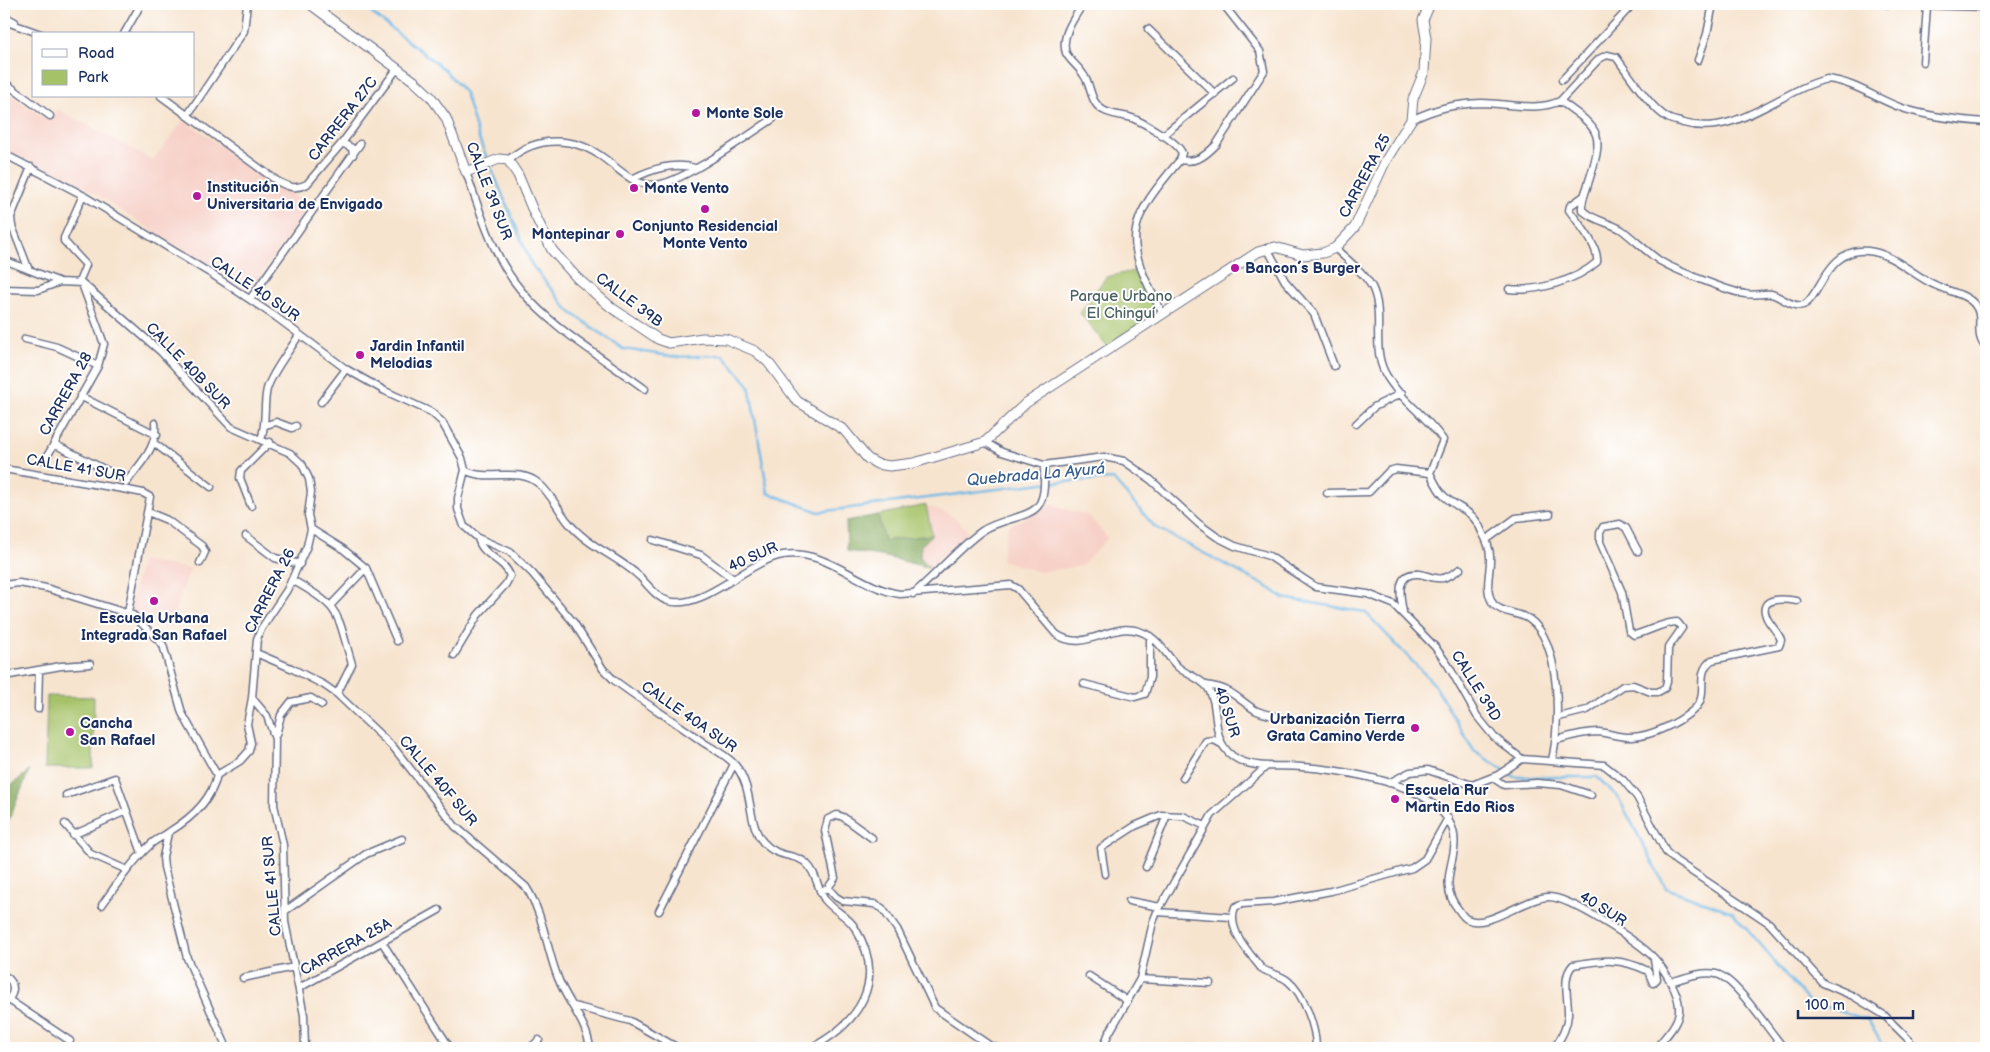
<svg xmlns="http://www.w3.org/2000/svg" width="1990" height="1052" font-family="'Balsamiq Sans',sans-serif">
<rect width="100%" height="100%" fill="#fff"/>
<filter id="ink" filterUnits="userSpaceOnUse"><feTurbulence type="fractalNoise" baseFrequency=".02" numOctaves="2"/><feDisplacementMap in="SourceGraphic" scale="10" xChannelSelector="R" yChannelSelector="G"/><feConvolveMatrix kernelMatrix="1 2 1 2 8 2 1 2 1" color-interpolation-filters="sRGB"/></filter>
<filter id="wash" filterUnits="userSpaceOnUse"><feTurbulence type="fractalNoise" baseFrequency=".0096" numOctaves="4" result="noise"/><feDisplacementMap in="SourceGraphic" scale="20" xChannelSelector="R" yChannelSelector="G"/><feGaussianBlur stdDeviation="1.12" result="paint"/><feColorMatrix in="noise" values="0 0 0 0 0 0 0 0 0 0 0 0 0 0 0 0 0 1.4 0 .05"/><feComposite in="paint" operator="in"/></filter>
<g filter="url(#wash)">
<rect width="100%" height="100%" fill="#f7e4cf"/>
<path fill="#f7d1c8" d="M4,90L49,121L57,109L153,160L184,120L309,206L249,292L83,186L30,160L4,150Z
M926,505L953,516L969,532L930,568L886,557L847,551L846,521Z
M1052,505L1089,516L1108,538L1081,566L1039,572L1001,560L1008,526Z
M141,560L190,569L169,628L128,612Z"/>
<path fill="#a6c268" stroke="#607863" d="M1138,270L1158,313L1107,347L1080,313L1106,277Z
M926,505L932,535L884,541L878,515Z
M47,696L94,697L93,768H45Z"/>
<path fill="#84a85c" stroke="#506c5d" d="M878,515L884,541L932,535L921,546L920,557L930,568L886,557L847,551L846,521Z
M29,771L4,832V791Z"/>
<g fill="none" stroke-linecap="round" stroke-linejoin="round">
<path stroke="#6cb7e5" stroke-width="2.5" d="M360,4L445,70L465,93L479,139L532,265L569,311L623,349L677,357L723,355L749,385L768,493L819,512L1043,483L1113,479L1155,527L1271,589L1283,598L1365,612L1434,684L1474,751L1515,777H1597L1618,797L1666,888L1732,912L1808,1001L1868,1020L1884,1048"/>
</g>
</g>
<g filter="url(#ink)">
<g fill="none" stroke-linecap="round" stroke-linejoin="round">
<g stroke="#686e86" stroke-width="9">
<path id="street" d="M1083,4C1075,17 1060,36 1066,53C1070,61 1078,66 1083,74C1092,85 1089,102 1103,110C1111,115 1122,115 1132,118C1144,123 1177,141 1182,153L1180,160C1125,224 1122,239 1163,314
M1815,4H1817
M1886,4L1986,7
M4,16L15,22
M4,21L41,34
M1148,29L1215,94
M124,34L141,4
M1698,60L1707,34L1713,4
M1923,62L1927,6
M1562,80L1633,4
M4,82L50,116
M161,96L277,181C288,187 296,190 307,184L342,143L397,69
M1560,101C1603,131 1604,134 1588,184C1586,192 1581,201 1582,210C1594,221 1609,222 1622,230C1635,240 1647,252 1660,261C1675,270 1728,291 1745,294C1753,296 1763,293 1771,294C1781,296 1792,308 1803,305C1819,300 1827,246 1868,251C1895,254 1912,275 1935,285C1947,291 1967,294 1975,305C1985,317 1973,335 1986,347
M187,116L244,31L247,4
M1411,120C1437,108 1454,104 1482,103C1507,103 1537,112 1560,101L1599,59L1607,55L1616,57C1628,73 1651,109 1668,118C1672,121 1679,121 1683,123C1736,138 1779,91 1827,79C1855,82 1876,99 1902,108C1929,117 1958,120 1986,122
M1162,136L1233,78
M342,143L352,148L353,155
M4,154L79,193L213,275L276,317L346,369L385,391L431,412L442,422L462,458L465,470L458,498V509L464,526L478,538L510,552L532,573L574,623L603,669L614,680C643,702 674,721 704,743C714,749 728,756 735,765C755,789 746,822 763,842C778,859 795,853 806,863C817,873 817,889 825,900C834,911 848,916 855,928C888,981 859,1023 811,1048
M508,160C537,135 575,136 605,159C620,170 634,186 655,185C681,184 748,135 773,119
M1180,160C1196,163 1204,157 1216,145L1264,71L1260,51L1223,4
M466,172C480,211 493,257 520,289C550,327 606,360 645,389
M632,179C652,169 673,162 695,168
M1267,248L1285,281L1314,314L1334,366
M1335,248C1347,260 1364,272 1372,287C1385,313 1371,347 1385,373C1399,399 1427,416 1443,440L1430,473C1434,481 1438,490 1444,496C1460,511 1473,509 1482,532C1486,539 1490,548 1490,557C1491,572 1484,587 1492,602C1498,613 1519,612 1529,619C1562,642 1560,726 1552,760
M4,260L60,282L82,283L160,351L231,427L290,453L302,464L309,479L311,492L308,515L311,529L307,546L287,590L261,629L257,639L252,698L247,724L251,743L249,751L240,761L217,775
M29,270L12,226L11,217L31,167
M79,282L86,265L64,241V238L83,195
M4,289L38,290L60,282
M1509,289C1535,292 1576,281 1597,262C1599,246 1578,223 1569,210L1570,206L1584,196
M250,299L360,144
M25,339L57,347L98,366
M80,396L157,435
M321,402L346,369
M1356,424L1374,407L1402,393
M266,425L276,422L292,428L296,426
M261,440C267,421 263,406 267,389C273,370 289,352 299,335
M985,442L1002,452L1044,465L1104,457L1124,461L1151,480L1199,524L1217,537L1235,546L1269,556L1316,587L1368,594L1393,604L1435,647L1448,665L1477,716L1494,737L1522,759L1604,765L1623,780L1637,797L1666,852L1676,861L1769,923L1823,983L1853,996L1884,1015L1909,1040L1913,1048
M154,443L211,487
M54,444L128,481
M45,460L98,366L104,344L82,284
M4,469L123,489L143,493L150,497L128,612
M465,470C487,483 518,466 538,483C551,493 558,510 568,522C588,547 618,556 640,577C648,585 657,598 668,601C704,611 747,561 783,555C826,548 859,588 900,594L1011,585L1018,589L1056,634C1089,657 1115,612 1151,637C1162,644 1168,658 1178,667C1187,675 1201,678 1208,688C1222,709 1207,744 1239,760C1258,769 1282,765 1302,767C1335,769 1398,780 1425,798C1487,839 1427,871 1458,909C1460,912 1464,918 1467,919C1488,930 1525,897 1549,897C1570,897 1639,942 1654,958C1665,970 1680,994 1679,1010C1679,1024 1664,1038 1656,1048
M126,483C139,464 158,449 155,423
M1327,493L1369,492L1389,471L1396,469L1430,473
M251,506L240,478L241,471L270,442
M148,512L167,520L202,546L205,552L200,563
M311,529L343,549L366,568L397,641
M246,536L275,558L300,564
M653,540L701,555L732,578
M1486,540L1516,518L1550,514
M292,580C343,608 336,612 352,664L337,694
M4,585L19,583L46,588L133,615L163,645L182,713L217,775C212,800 190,819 169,832C163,837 156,839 150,845C131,863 117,884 102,905
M913,594C937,574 957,549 982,531C999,519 1029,518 1038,506C1046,496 1044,477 1044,465
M331,605L366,568
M1403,612C1400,596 1395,572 1419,574C1427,575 1435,580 1443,578C1449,577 1454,573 1460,569
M256,653L291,668L324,685L337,694L394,748L455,826L526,887C544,915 546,948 558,978C567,1002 587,1022 590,1048
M454,655L478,615L506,584L510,576C504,558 482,557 478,538
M4,676L61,666L90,664
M1084,684L1135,697L1145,694L1150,677V636
M1206,685C1233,689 1235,697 1255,710C1265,715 1276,716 1286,719
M252,698L267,716L275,739L274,805L283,845L285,922L304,1015L305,1048
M38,709L39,670
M1559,717L1587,710L1623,686L1633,685L1651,692H1658L1665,688L1667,682L1668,648L1682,628L1677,622C1663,622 1648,632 1634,635L1629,631L1622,592L1600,542V533L1603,527L1620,524L1626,528L1638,551
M276,735L281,715L291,702L311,698L322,705
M1557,740C1570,736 1584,732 1598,732C1609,733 1620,738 1632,737C1651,736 1676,724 1691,712C1713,696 1692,675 1712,660L1779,646L1781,640C1778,631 1769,625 1766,616C1758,596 1786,599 1797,601
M1183,778L1206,741L1214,740L1223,745
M1493,778L1504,785L1537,783L1561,785L1591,795
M1389,783L1410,772L1428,770L1472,785L1498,775L1522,759
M66,795L115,778L142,853
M65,824L91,854L127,870
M168,833L163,857L164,867L187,958L227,1048
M73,835L126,811
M1146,867L1167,815
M1105,874L1101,848L1135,826L1161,815L1183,816L1205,826
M828,888L835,878L825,831L828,819L837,815L843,817L872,838
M820,891L828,888L836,897L843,901L874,904L882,908L897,929L935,1008L989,1045
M1129,901L1160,907L1159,909
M1160,907L1212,815L1267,766
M285,911L366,854L402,839
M659,911L734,764
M382,942L450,1048
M4,975C17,983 15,995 4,1004
M1089,976L1126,1000
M243,978L294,967
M1140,979L1210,983
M1671,982C1684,978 1702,971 1716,974C1735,977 1770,1033 1784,1048
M299,988L439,910
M9,1000L70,1041
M574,1006L630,1021L678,1048
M988,1047L989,1045L997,1048
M530,1048L539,1040
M1103,1048L1108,1035L1140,979L1153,922L1157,912L1231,917
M1316,1048C1316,1028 1304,994 1288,981C1280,974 1269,974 1261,968C1248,951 1226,929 1235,907L1242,904L1273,902L1331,891L1412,868L1425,859L1448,818
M1554,1048C1561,1039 1567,1027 1568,1015C1569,1000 1561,977 1573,965C1603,960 1620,957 1648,971L1653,983L1657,979L1654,959"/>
</g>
<g stroke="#686e86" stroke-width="11">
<path id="secondary" d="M310,4L414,81L431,97L446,118L466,172L499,159L508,160L518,175L534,213L552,250L577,278L612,308L658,339L669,343L703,338L726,339L755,351L768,362L797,401L844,430L867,458L877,464L890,466L914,463L985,442L1026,403L1258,252L1275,247L1303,255L1323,253L1335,248L1355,227L1386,160L1411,120L1413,99L1424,72L1426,38L1423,20L1430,4"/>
</g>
<use href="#street" stroke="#fff" stroke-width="6"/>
<use href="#secondary" stroke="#fff" stroke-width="9"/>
</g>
</g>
<g fill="#b5179e" stroke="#fff" stroke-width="2">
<circle cx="696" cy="113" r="5"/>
<circle cx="634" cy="188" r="5"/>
<circle cx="197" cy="196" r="5"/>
<circle cx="705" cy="209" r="5"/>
<circle cx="620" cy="234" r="5"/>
<circle cx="1235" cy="268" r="5"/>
<circle cx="360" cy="355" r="5"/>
<circle cx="154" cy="601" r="5"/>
<circle cx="1415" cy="728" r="5"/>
<circle cx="70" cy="732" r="5"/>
<circle cx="1395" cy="799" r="5"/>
</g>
<g text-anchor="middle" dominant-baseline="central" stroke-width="4" stroke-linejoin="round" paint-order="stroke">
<g font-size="15" font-weight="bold" fill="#1b2f5e" stroke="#fff" text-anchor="start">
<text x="706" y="113">Monte Sole</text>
<text x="207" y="187">Institución<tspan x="207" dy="17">Universitaria de Envigado</tspan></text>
<text x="644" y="188">Monte Vento</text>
<text x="705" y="226" text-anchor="middle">Conjunto Residencial<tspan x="705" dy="17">Monte Vento</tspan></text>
<text x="610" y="234" text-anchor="end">Montepinar</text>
<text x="1245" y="268">Bancon´s Burger</text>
<text x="370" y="346">Jardin Infantil<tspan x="370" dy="17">Melodias</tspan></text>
<text x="154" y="618" text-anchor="middle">Escuela Urbana<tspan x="154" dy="17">Integrada San Rafael</tspan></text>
<text x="1405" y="719" text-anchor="end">Urbanización Tierra<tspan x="1405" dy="17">Grata Camino Verde</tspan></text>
<text x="80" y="723">Cancha<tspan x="80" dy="17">San Rafael</tspan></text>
<text x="1405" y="790">Escuela Rur<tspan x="1405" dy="17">Martin Edo Rios</tspan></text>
</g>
<g font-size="15" fill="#1b2f5e" stroke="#fff">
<text transform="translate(343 119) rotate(-52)">CARRERA 27C</text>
<text transform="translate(1365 176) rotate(-62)">CARRERA 25</text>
<text transform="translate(489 191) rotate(69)">CALLE 39 SUR</text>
<text transform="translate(255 289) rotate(34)">CALLE 40 SUR</text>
<text transform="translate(629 300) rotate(37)">CALLE 39B</text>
<text transform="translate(188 366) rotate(46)">CALLE 40B SUR</text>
<text transform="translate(66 394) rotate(-61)">CARRERA 28</text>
<text transform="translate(76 468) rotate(10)">CALLE 41 SUR</text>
<text transform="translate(753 557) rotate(-24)">40 SUR</text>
<text transform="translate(270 591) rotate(-63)">CARRERA 26</text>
<text transform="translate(1476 686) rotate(58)">CALLE 39D</text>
<text transform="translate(1227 712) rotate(72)">40 SUR</text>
<text transform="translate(689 717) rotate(35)">CALLE 40A SUR</text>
<text transform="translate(438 781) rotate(50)">CALLE 40F SUR</text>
<text transform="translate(272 886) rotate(-95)">CALLE 41 SUR</text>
<text transform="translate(1603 909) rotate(32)">40 SUR</text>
<text transform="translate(346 947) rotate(-29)">CARRERA 25A</text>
</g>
<g font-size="15" fill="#4c6262" stroke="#fff">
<text x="1121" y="296">Parque Urbano<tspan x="1121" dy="17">El Chinguí</tspan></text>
</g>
<g font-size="16" font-style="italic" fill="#375f8d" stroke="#fff">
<text transform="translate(1036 475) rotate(-5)">Quebrada La Ayurá</text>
</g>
</g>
<rect width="1990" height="1052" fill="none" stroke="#fff" stroke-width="20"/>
<rect x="32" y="32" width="162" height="65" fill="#ffffff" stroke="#a4acbf"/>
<rect x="42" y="49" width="25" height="8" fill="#ffffff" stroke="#a4acbf"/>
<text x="78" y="58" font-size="15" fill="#1b2f5e">Road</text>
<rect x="42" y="70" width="25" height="15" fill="#a6c268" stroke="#a4acbf"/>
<text x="78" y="82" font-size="15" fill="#1b2f5e">Park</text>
<path d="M1798 1010v8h115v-8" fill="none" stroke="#1b2f5e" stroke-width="2.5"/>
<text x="1805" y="1010" font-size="15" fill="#1b2f5e" stroke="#ffffff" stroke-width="4" paint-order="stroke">100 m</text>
</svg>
